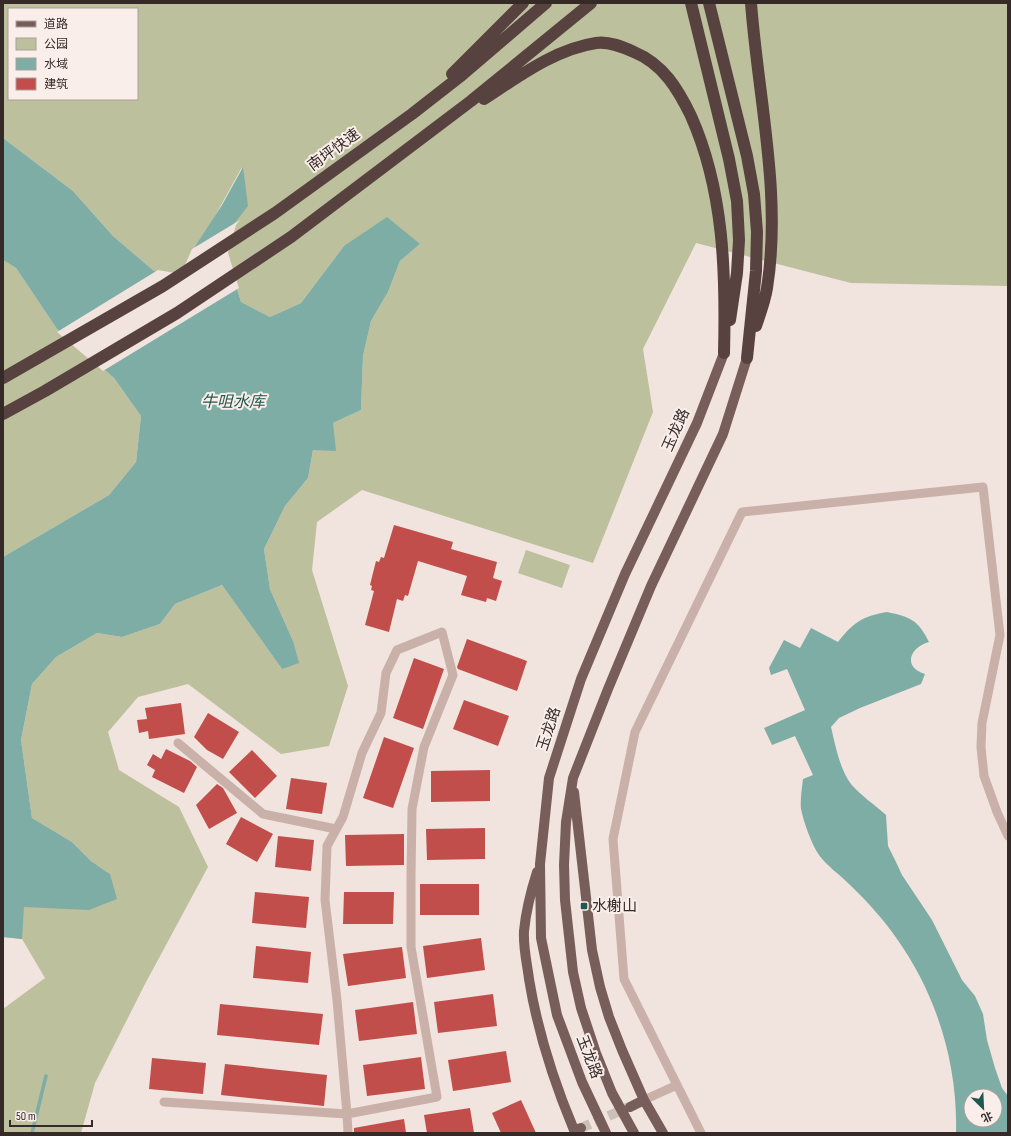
<svg xmlns="http://www.w3.org/2000/svg" width="1011" height="1136" font-family="'Sofia Sans Condensed','Noto Sans SC',sans-serif">
<rect width="100%" height="100%" fill="#f1e3dd"/>
<path fill="#bcc09d" fill-rule="evenodd" d="M3,3H1008V286L851,283L696,243L643,349L653,412L593,563L362,490L317,522L312,570L348,686L329,746L281,754L188,684L138,697L108,732L119,770L179,807L208,867L145,984L95,1083L81,1133H3V1009L45,978L22,939L3,937L24,907L110,874L91,861L72,842L32,818L21,740L32,684L56,657L97,633L122,637L160,624L175,604L222,585L282,669L293,641L270,589L264,549L285,506L308,478L313,450L333,423L361,410L363,356L371,321L388,292L400,261L420,244L344,246L301,303L270,317L241,302L226,253L242,167L182,276L154,271L113,236L73,191L3,138ZM9,9H137V99H9Z
M3,260L16,268L57,329L114,378L141,416L136,462L109,495L3,557Z
M526,550L570,565L562,588L518,573Z"/>
<path fill="#7dada5" fill-rule="evenodd" d="M3,138L73,191L113,236L154,271L182,276L196,245L222,205L243,167L248,206L234,224L226,253L241,302L270,317L301,303L344,246L387,217L420,244L400,261L388,292L371,321L363,356L361,410L333,423L336,451L313,450L308,478L285,506L264,549L270,589L293,641L299,663L282,669L222,585L175,604L160,624L122,637L97,633L56,657L32,684L21,740L32,818L72,842L91,861L110,874L117,899L89,910L24,907L22,939L3,937V557L109,495L136,462L141,416L114,378L57,329L16,268L3,260Z
M887,612C911,617 918,620 929,642C910,647 902,667 925,674L921,684L860,708L839,718L831,727C835,744 840,770 851,784C859,794 876,806 886,815L888,846L896,862L902,875L932,920L962,980L975,996L983,1014L987,1040L995,1068L1002,1088L1008,1096V1133H956C958,1065 937,995 897,939C883,919 867,901 849,884C839,874 827,866 819,855C811,843 804,823 801,809C800,800 802,788 803,779L813,775L795,736L772,745L764,728L805,710L787,669L771,675L769,668L784,640L800,648L811,628L838,642C853,623 862,616 887,612ZM971,1096H995V1120H971Z"/>
<path fill="#f1e3dd" d="M240,220L236,225L228,253L239,288L103,371L57,332L158,270L181,274L192,249Z"/>
<g fill="none" stroke-linecap="round" stroke-linejoin="round">
<path stroke="#7dada5" stroke-width="3.5" d="M32,1133L46,1076"/>
</g>
<path fill="#c24e4b" d="M394,525L453,542L451,549L497,562L493,578L502,581L496,601L487,598L486,602L461,595L467,576L418,561L408,596L405,595L403,601L397,599L389,632L365,625L374,591L371,590L372,586L370,585L376,561L379,562L381,557L384,558Z
M467,639L527,661L517,691L458,669L457,667Z
M414,658L444,669L423,729L393,718Z
M464,700L509,716L498,746L453,729Z
M181,703L185,734L149,739L148,731L139,733L137,720L147,719L145,708Z
M208,713L239,732L223,759L207,750L194,737Z
M384,737L414,748L393,808L363,798Z
M166,749L190,761L197,767L184,793L152,777L155,770L147,765L153,754L161,759Z
M252,750L277,776L255,798L229,772Z
M490,770V801L431,802V771Z
M291,778L327,783L322,814L286,809Z
M217,784L223,788L237,813L209,829L196,805Z
M241,817L273,834L257,862L226,844Z
M485,828V859L427,860L426,829Z
M404,834V865L346,866L345,835Z
M278,836L314,840L311,871L275,867Z
M420,884H479V915H420Z
M255,892L309,897L306,928L252,923Z
M344,892H394L393,924H343Z
M481,938L485,970L427,978L423,946Z
M256,946L311,952L308,983L253,978Z
M402,947L406,978L348,986L343,954Z
M493,994L497,1026L438,1033L434,1002Z
M413,1002L417,1034L359,1041L355,1010Z
M220,1004L323,1014L319,1045L217,1035Z
M506,1051L511,1082L453,1091L448,1060Z
M421,1057L425,1089L367,1096L363,1065Z
M152,1058L206,1063L203,1094L149,1089Z
M225,1064L327,1075L324,1106L221,1095Z
M521,1100L536,1133H501L492,1113Z
M470,1108L474,1133H427L424,1115Z
M404,1119L406,1133H354V1128Z"/>
<g fill="none" stroke-linecap="round" stroke-linejoin="round">
<path stroke="#ccbeb9" stroke-width="10" stroke-dasharray="10 5" stroke-linecap="butt" d="M581,1128L629,1107"/>
<path stroke="#c9b1a9" stroke-width="9" d="M178,743L263,814L336,829
M644,1100L677,1085
M164,1102L347,1114L437,1097L411,947V876L412,809L424,747L453,675L442,632L397,650L386,673L381,713L362,753L343,817L327,846L325,900L337,1000L347,1114L348,1133
M701,1133L624,979L613,839L635,732L742,512L983,487L1000,635L982,723L981,747L984,776L997,812L1008,836"/>
<path stroke="#785e5a" stroke-width="10" d="M574,792L592,950L600,987L609,1017L622,1050L644,1100L663,1133
M537,872C531,891 526,910 524,931C523,947 527,963 529,979C538,1034 553,1080 574,1130L581,1128
M630,1107L644,1100
M606,1133L582,1082L557,1015L541,938L540,864L549,778L581,679L625,574L697,423L724,353
M634,1133L612,1093L596,1053L581,1008L573,972L565,900L564,865L566,822L573,778L608,689L651,586L723,434L747,358"/>
<path stroke="#574240" stroke-width="12" d="M691,3L729,159L737,201L739,240L737,273L730,320
M709,3L747,156L754,194L757,232L756,271L747,358
M751,3C758,97 782,194 767,288C765,301 760,314 756,326
M452,74L523,3
M484,99C518,77 555,49 596,43C609,41 623,47 634,52C663,64 678,89 691,116C724,190 726,273 724,353
M3,378L163,286L275,213L412,114L462,75L546,3
M3,414L45,391L177,313L291,237L471,101L591,3"/>
</g>
<rect fill="#20574f" stroke="#f9eee9" stroke-width="1.5" x="580" y="902" width="8" height="8" rx="2"/>
<g text-anchor="middle" dominant-baseline="central" stroke-width="4" stroke-linejoin="round" paint-order="stroke">
<g font-size="15" fill="#362a29" stroke="#f9eee9">
<text transform="translate(334 150) rotate(-36)">南坪快速</text>
<text transform="translate(676 430) rotate(-66)">玉龙路</text>
<text transform="translate(549 729) rotate(-72)">玉龙路</text>
<text transform="translate(589 1057) rotate(69)">玉龙路</text>
</g>
<g font-size="15" fill="#362a29" stroke="#f9eee9" text-anchor="start">
<text x="592" y="906">水榭山</text>
</g>
<g font-size="16" font-style="italic" fill="#20574f" stroke="#f9eee9">
<text x="233" y="402">牛咀水库</text>
</g>
</g>
<rect width="1011" height="1136" fill="none" stroke="#362a29" stroke-width="8"/>
<rect x="8" y="8" width="130" height="92" fill="#f9eee9" stroke="#aba09c"/>
<rect x="16" y="21" width="20" height="6" fill="#785e5a" stroke="#aba09c"/>
<text x="44" y="28" font-size="12" fill="#362a29">道路</text>
<rect x="16" y="38" width="20" height="12" fill="#bcc09d" stroke="#aba09c"/>
<text x="44" y="48" font-size="12" fill="#362a29">公园</text>
<rect x="16" y="58" width="20" height="12" fill="#7dada5" stroke="#aba09c"/>
<text x="44" y="68" font-size="12" fill="#362a29">水域</text>
<rect x="16" y="78" width="20" height="12" fill="#c24e4b" stroke="#aba09c"/>
<text x="44" y="88" font-size="12" fill="#362a29">建筑</text>
<g transform="translate(983 1108) rotate(156)"><circle r="19" fill="#f9eee9" stroke="#aba09c"/>
<path d="M0-3L7 15L0 10L-7 15Z" fill="#20574f"/>
<text y="-6" font-size="11" font-weight="bold" text-anchor="middle" fill="#362a29">北</text>
</g>
<path d="M10 1120v6h82v-6" fill="none" stroke="#362a29" stroke-width="2"/>
<text x="16" y="1120" font-size="12" fill="#362a29" stroke="#f9eee9" stroke-width="3" paint-order="stroke">50 m</text>
</svg>
